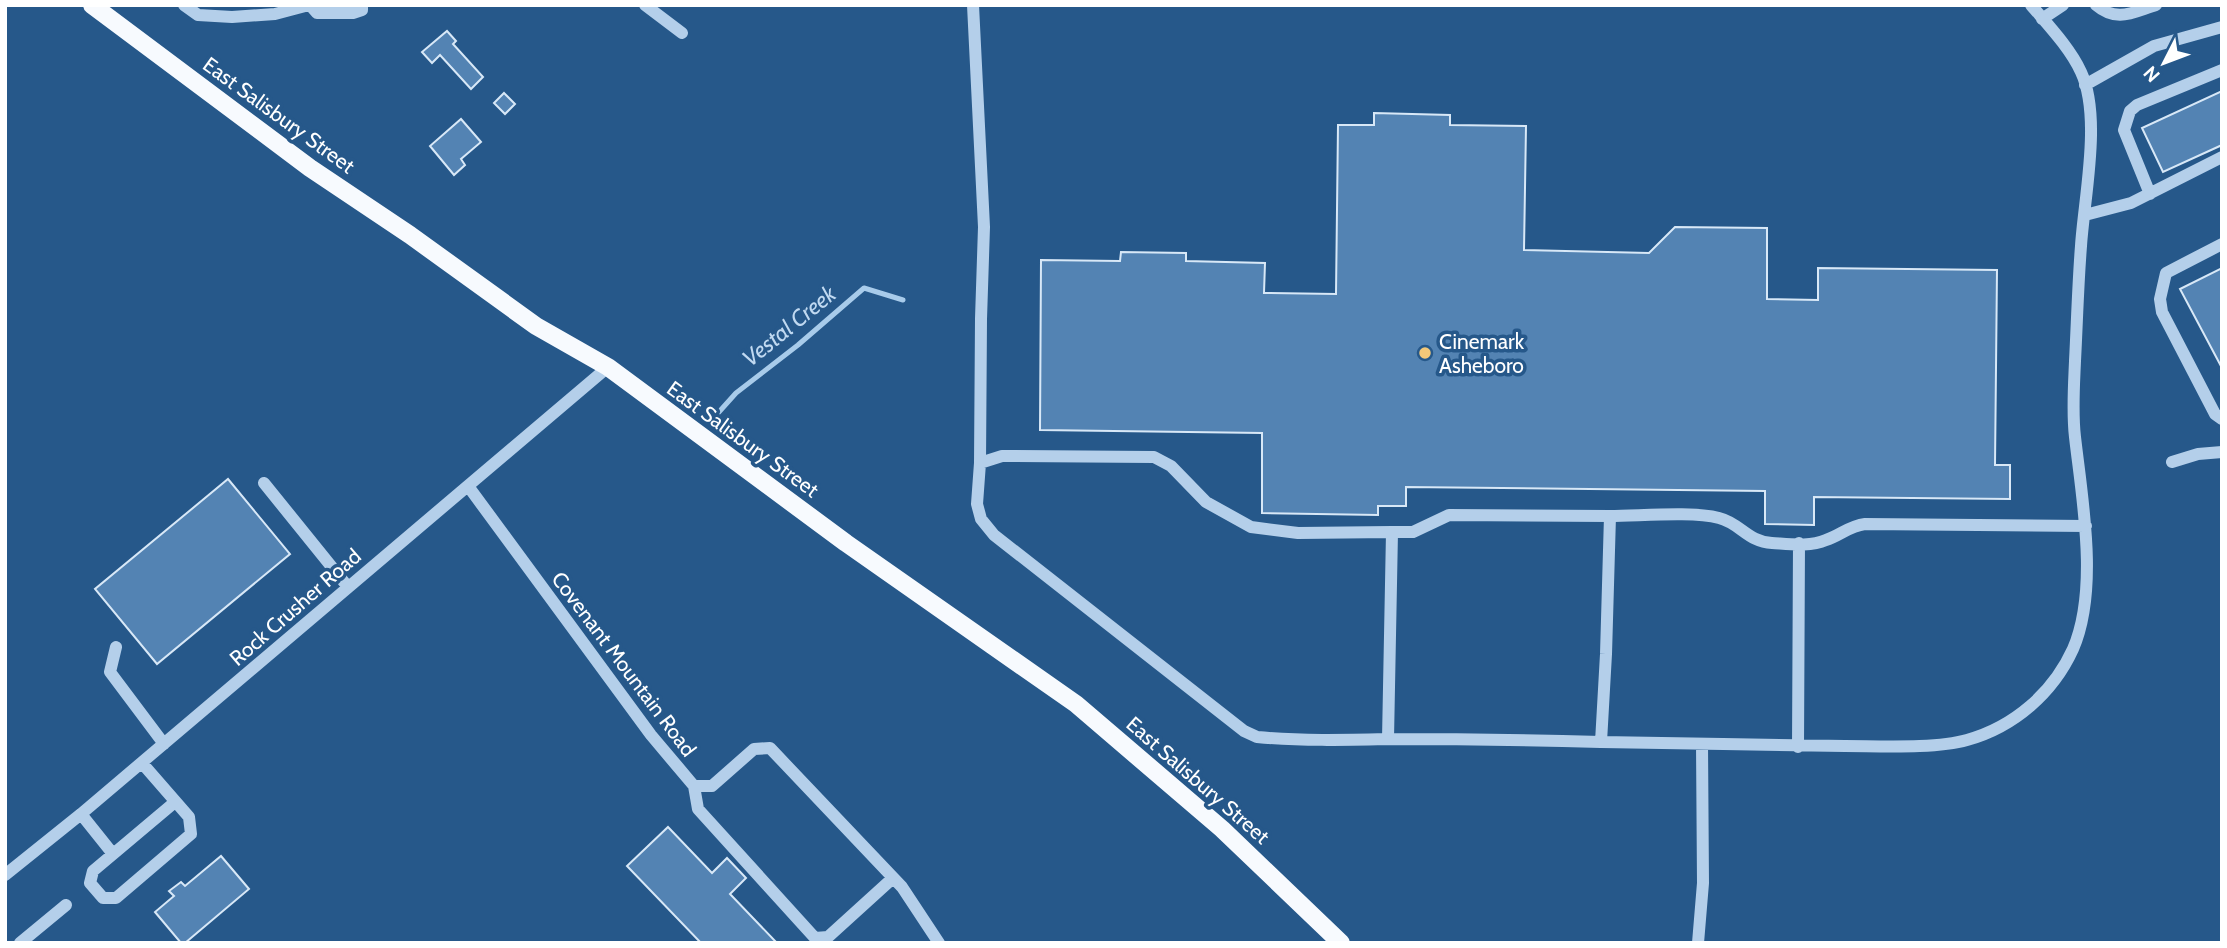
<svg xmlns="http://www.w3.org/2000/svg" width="2227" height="948" font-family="Cabin,sans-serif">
<rect width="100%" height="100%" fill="#26588a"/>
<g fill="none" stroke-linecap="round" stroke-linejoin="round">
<path stroke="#a8cbea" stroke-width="5" d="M710,422L736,393L798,345L864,288L903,300"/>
</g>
<path fill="#5383b3" stroke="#d8e8f7" stroke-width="2" d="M447,31L456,41L453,44L483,77L471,89L440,55L432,63L422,52Z
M2222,91V145L2163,172L2142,128Z
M504,93L515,104L505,114L494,103Z
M1374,113L1450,115V125L1526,126L1524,250L1649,253L1675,227L1767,228V299L1818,300V268L1997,270L1995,465H2010V499L1814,497V525L1765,524V491L1406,487V506H1378V515L1262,513V433L1040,430L1041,260L1120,261L1121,252L1186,253V261L1265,263L1264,293L1336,294L1338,125H1374Z
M461,119L481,142L461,159L465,165L454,175L430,146Z
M2222,268V368L2180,289Z
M228,479L290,554L157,664L95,589Z
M668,827L712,873L727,858L746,878L730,894L777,943H701L627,866Z
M221,856L249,889L185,943H181L155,912L174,896L169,891L181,882L185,886Z"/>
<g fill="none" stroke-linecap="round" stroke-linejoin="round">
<path stroke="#b4cfea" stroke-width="12" d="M184,5L198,15L232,17L275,14L309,5
M310,5L317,13H353L362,10V5
M645,5L682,33
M973,5L984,227L981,319L980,463L977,504L981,519L994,535L1244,731L1257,737C1300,741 1344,740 1387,739C1458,739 1530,740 1601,742C1682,743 1764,745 1845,746C1879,746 1936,749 1967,740C2014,727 2053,693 2073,649C2099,589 2082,499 2075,437C2072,412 2074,386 2075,361C2077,323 2078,284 2081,246C2084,198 2102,117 2081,72C2070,48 2048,25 2031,5
M2096,5C2117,23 2133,12 2156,5
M2042,19L2063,5
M2085,85L2154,46L2222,27
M2150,194L2124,130L2130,111L2137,105L2222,70
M2085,215L2131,203L2222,157
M2222,244L2166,273L2160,299L2162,312L2215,414L2222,419
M2172,462L2198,454L2222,452
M980,463L1002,456L1154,457L1171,466L1206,502L1251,527L1298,533L1392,532L1388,739
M264,483L348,587
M468,486L651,735L694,786H712L754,749L770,748L902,887L939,943
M1392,532H1413L1449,515L1610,516
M116,647L110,672L164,744
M1601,742L1606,654L1610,516C1640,516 1692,511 1719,518C1740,523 1748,542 1772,543C1789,544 1810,547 1826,540C1841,535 1849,526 1865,524L2086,526
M1798,747L1799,543
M142,763L189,817L191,834L116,898H103L90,883L93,871L175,802
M694,786L698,809L815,938L828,937L893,878
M81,814L113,854
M5,875L81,814L608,367
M20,943L66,905
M1698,943L1703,883L1702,744"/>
<path stroke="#f7fafe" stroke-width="18" d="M92,5L310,168L410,235L536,326L608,367L846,543L1076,704L1222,829L1341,943"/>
</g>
<circle fill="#f3c879" stroke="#26588a" stroke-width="2.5" cx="1425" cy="353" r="7"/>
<g text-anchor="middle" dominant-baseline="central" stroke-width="7" stroke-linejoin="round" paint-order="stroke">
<g font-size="21" fill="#fff" stroke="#26588a">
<text transform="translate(279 115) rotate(36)">East Salisbury Street</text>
<text transform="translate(743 439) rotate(36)">East Salisbury Street</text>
<text transform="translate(295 607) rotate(-41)">Rock Crusher Road</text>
<text transform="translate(624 664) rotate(53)">Covenant Mountain Road</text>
<text transform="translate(1198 780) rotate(41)">East Salisbury Street</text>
</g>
<g font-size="21" fill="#fff" stroke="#26588a" text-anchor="start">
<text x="1439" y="341">Cinemark<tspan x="1439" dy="24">Asheboro</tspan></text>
</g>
<g font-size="23" font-style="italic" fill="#c0d9f1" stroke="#26588a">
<text transform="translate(789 326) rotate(-39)">Vestal Creek</text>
</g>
</g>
<rect width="2227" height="948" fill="none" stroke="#ffffff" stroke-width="14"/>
<g transform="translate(2164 63) rotate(228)" stroke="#26588a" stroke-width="5" paint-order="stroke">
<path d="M0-5L12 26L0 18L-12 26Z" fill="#ffffff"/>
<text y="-10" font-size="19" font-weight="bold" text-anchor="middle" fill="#ffffff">N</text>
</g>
</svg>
